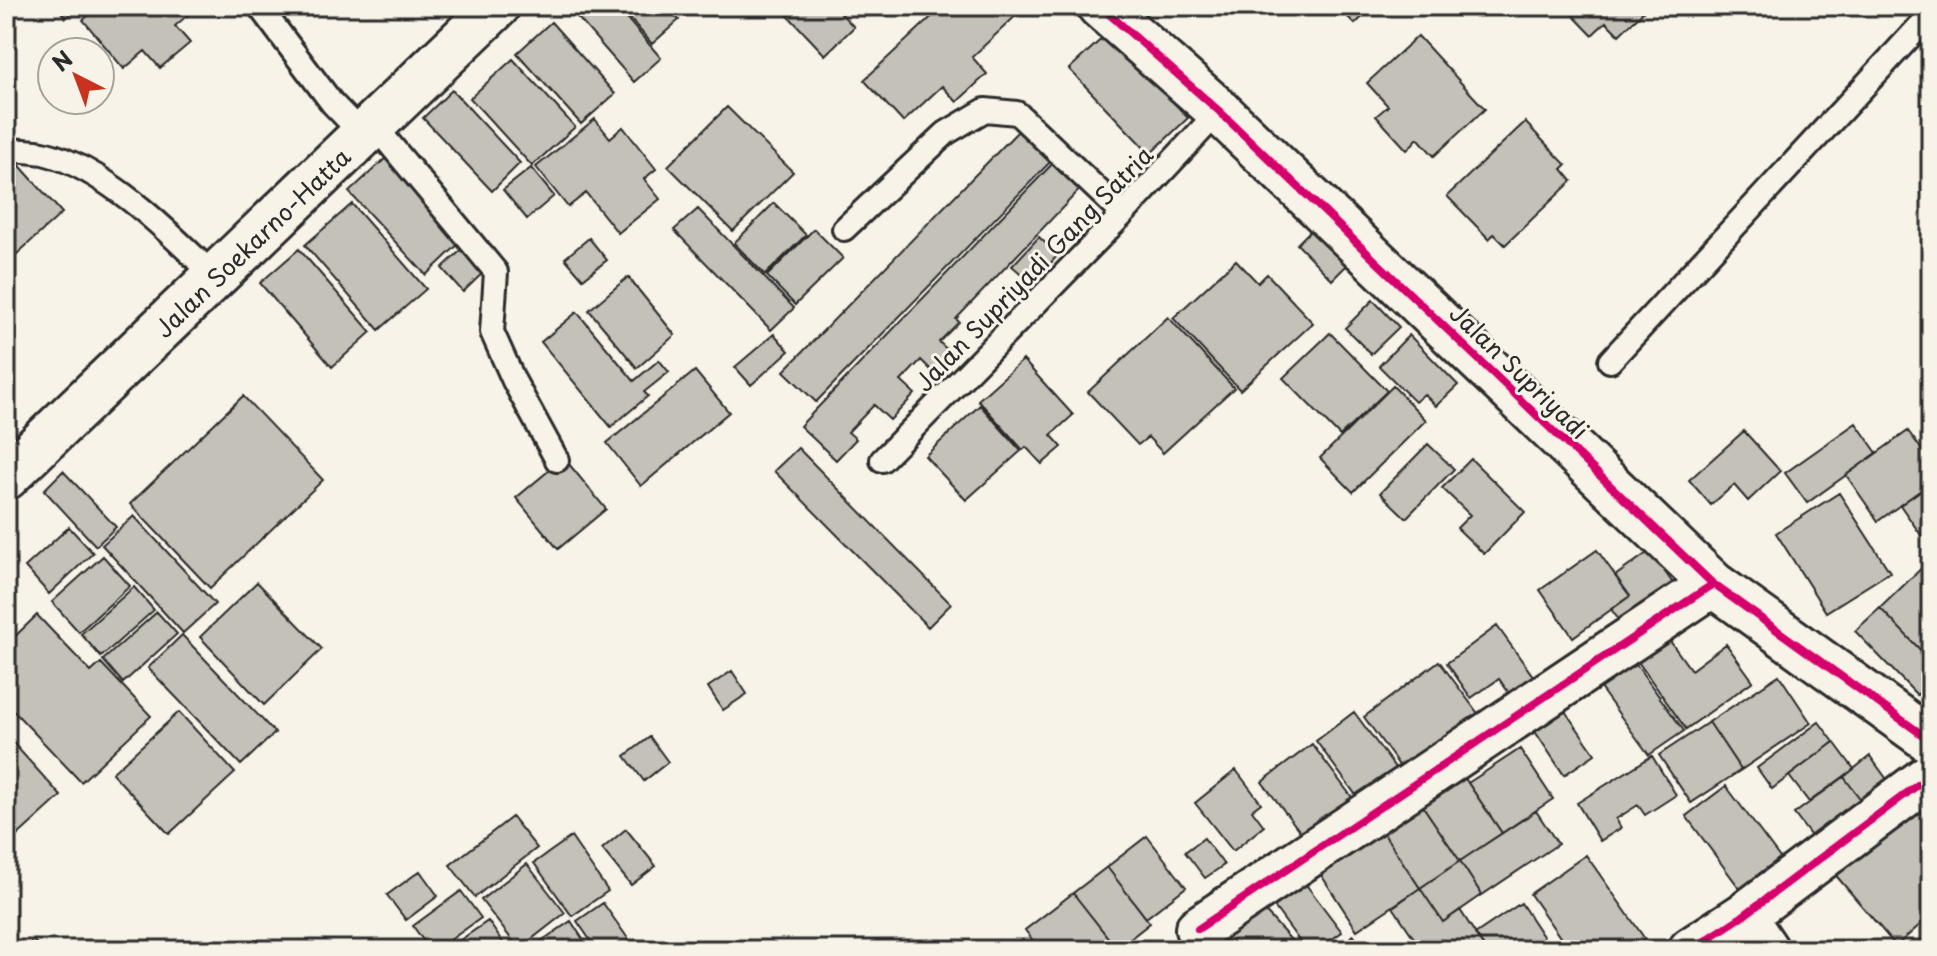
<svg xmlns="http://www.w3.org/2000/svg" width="1937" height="956" font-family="'Playpen Sans',sans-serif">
<rect width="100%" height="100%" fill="#f7f3e8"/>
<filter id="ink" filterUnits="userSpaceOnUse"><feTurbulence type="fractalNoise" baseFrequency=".0125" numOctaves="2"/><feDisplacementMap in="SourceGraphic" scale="16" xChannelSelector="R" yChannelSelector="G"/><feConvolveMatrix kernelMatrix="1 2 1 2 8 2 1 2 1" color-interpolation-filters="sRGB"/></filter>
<g filter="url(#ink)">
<path fill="#c4c1b9" stroke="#2b2b2b" stroke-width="2" d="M56,6H80L66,18Z
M100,6H198L175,26L190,43L160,68L145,51L124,69L83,20Z
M577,6H616L661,58L634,82L572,11Z
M619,6H667L679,20L652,44Z
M779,6H834L854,27L825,55Z
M943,6H1020L1023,9L972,57L987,74L957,102L942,86L903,122L864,80Z
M1337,6H1374L1355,24Z
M1564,6H1649L1619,35L1606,22L1592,35Z
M551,22L615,94L581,124L517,53Z
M1109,32L1188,118L1150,154L1069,69Z
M1418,36L1485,109L1434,156L1418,138L1407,150L1376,116L1388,106L1367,83Z
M513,59L575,127L532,166L470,98Z
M452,90L520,163L492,191L423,118Z
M727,107L793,172L733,231L668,166Z
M595,119L610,138L623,127L656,169L644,179L660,199L618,233L586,193L568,207L536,167Z
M1525,122L1566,165L1562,169L1572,181L1505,245L1494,234L1489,239L1447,196Z
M1022,127L1054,158L816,402L784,371Z
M6,150L62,213L6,264Z
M388,156L464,239L426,275L349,192Z
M1058,158L1085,184L956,319L959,322L939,342L953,355L935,374L921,360L901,381L915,394L890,420L874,405L848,432L856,439L836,460L800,426Z
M531,168L554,196L527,219L503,190Z
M774,203L806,235L765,275L734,243Z
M352,204L426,289L379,330L305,245Z
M698,209L794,308L771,330L674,230Z
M1318,223L1353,259L1332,280L1297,244Z
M814,229L843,258L795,305L767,276Z
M1039,237L1058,255L1032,283L1012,266Z
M589,238L607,260L583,279L565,258Z
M469,243L490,266L463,292L442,268Z
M299,249L371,332L332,367L260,283Z
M1236,260L1258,283L1267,274L1313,323L1240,390L1173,318Z
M628,277L675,335L637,368L589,310Z
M1373,300L1399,327L1371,354L1345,328Z
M577,312L634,381L659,360L669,372L644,392L648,396L611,427L541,342Z
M1168,317L1234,388L1163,453L1148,437L1138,445L1088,392Z
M1330,333L1387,391L1340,436L1283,378Z
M774,334L789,351L751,385L735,367Z
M1409,335L1458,385L1436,406L1424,394L1415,402L1379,366Z
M1023,360L1073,415L1051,435L1062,447L1042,464L1026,447L1023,450L978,400Z
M695,371L729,412L641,486L607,443Z
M1393,386L1426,420L1353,492L1320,458Z
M243,396L323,480L210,588L130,504Z
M980,405L1021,451L966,500L925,456Z
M1856,423L1877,453L1807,503L1785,473Z
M1744,431L1780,471L1748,501L1734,485L1711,505L1689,480Z
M1908,431L1931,462V483L1878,521L1846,475Z
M1428,444L1454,469L1406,518L1380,493Z
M798,448L951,604L928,627L774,471Z
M564,458L606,509L558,549L516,498Z
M1471,459L1525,512L1484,554L1457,528L1470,515L1442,488Z
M63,471L116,527L96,546L44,490Z
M1931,483V528L1921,535L1900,505Z
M1839,493L1890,572L1826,612L1776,533Z
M134,516L215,604L183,633L102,545Z
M69,527L93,553L49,594L25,567Z
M1597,550L1630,596L1573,637L1540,590Z
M1650,551L1682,596L1629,634L1611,609L1630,596L1615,576Z
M103,556L130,586L79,632L52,602Z
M1928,562L1931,565V661L1880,608Z
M257,582L322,649L264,705L200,637Z
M134,587L154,610L101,657L81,634Z
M1880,608L1931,661V682L1917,695L1855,631Z
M157,612L177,634L123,683L103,660Z
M37,615L91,672L101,663L151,716L81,782L6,703V645Z
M1497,626L1538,683L1514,700L1499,679L1471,698L1447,663Z
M1662,630L1691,670L1726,644L1753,681L1686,729L1631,652Z
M182,635L275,733L241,765L148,668Z
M1627,652L1684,731L1649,755L1592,677Z
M1439,661L1485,723L1409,779L1364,717Z
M732,671L747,694L723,710L708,687Z
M1779,675L1811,723L1741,770L1709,722Z
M1558,701L1595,754L1564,775L1528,721Z
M179,712L235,773L169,834L112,773Z
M1354,712L1402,777L1364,806L1316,741Z
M1709,722L1741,770L1691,803L1659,755Z
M1819,722L1834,742L1772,789L1757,768Z
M6,735L61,796L6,846Z
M650,737L668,762L644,781L625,756Z
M1834,742L1854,769L1809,802L1789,776Z
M1312,744L1354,800L1305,838L1262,782Z
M1520,749L1553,799L1502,833L1468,783Z
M1652,756L1676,795L1645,815L1638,805L1616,819L1621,828L1600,841L1577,803Z
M1870,756L1899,796L1873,816L1844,777Z
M1458,768L1502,833L1460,861L1416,796Z
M1236,770L1261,803L1252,810L1264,826L1233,851L1195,803Z
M1844,777L1873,816L1824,853L1794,814Z
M1726,786L1780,858L1759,874L1768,886L1749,901L1686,816Z
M1911,793L1931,817V915L1896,946L1827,865Z
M1416,796L1460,861L1420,888L1376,822Z
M1536,811L1558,844L1482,895L1460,861Z
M512,817L537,848L475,897L450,865Z
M1376,822L1420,888L1357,930L1314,864Z
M626,829L656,866L631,885L602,849Z
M1147,836L1186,887L1146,918L1107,867Z
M571,837L608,891L572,916L534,863Z
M1204,838L1224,865L1205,878L1185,852Z
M1586,855L1645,939L1630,950H1569L1530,894Z
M1460,861L1482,895L1443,922L1420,888Z
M527,864L565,913L519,949L481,900Z
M1107,867L1150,923L1117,949L1073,893Z
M420,871L438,896L406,920L387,895Z
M1298,874L1342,932L1317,950H1306L1267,897Z
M1420,888L1443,922L1460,910L1486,950H1422L1393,907Z
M461,891L481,918L436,950H430L413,926Z
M1073,893L1117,949L1115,950H1040L1025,930Z
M603,903L629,940L615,950H597L577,921Z
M1521,903L1552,950H1486L1475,934Z
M1262,908L1291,940L1279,950H1229L1222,942Z
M488,921L508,950H446Z
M571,921L590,950H528Z
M1931,932V950H1908Z
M1354,935L1364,950H1333Z
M33,940L42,950H23Z
M1162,941L1169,950H1150Z"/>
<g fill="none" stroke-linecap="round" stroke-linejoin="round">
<g stroke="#2b2b2b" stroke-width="28">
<path id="service" d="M259,6L332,103L363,135
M374,125L496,272L492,332L514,381L557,460
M6,149C18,151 31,151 43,153C106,168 171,234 216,278
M844,229L946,133L985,110L1017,113L1123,214
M1610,361L1931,14
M882,460L1123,214L1219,111"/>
</g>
<g stroke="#2b2b2b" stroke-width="50">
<path id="minor" d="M1100,6L1219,111L1713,584L1931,741
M1743,916L1766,950
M1198,929L1713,584
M1691,950L1743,916L1931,775"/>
</g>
<g stroke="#2b2b2b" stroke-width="50">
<path id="primary" d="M6,477L497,6"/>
</g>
<use href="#service" stroke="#f7f3e8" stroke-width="22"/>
<use href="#minor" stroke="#f7f3e8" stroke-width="44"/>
<use href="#primary" stroke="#f7f3e8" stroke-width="44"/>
<g stroke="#f7f3e8" stroke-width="13">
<path id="cycleway" d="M1100,6L1219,111L1713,584L1931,741
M1198,929L1713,584
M1691,950L1743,916L1931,775"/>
</g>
<use href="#cycleway" stroke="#d6006c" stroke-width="8"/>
</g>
</g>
<g text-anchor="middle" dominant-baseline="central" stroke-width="6" stroke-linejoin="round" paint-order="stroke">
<g font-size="24" fill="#2b2b2b" stroke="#f7f3e8">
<text transform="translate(252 242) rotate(-44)">Jalan Soekarno-Hatta</text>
<text transform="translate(1033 268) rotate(-46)">Jalan Supriyadi Gang Satria</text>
<text transform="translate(1520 371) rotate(44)">Jalan Supriyadi</text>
</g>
</g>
<rect width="1937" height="956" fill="none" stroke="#f7f3e8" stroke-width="32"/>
<rect x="16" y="16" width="1905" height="924" fill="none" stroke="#2b2b2b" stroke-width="3" filter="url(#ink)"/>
<g transform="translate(76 76) rotate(318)"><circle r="38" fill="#f7f3e8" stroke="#a5a39c" stroke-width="2"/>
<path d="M0-6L14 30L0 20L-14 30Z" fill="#c8321e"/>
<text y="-12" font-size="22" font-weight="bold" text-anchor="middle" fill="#2b2b2b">N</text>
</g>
</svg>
